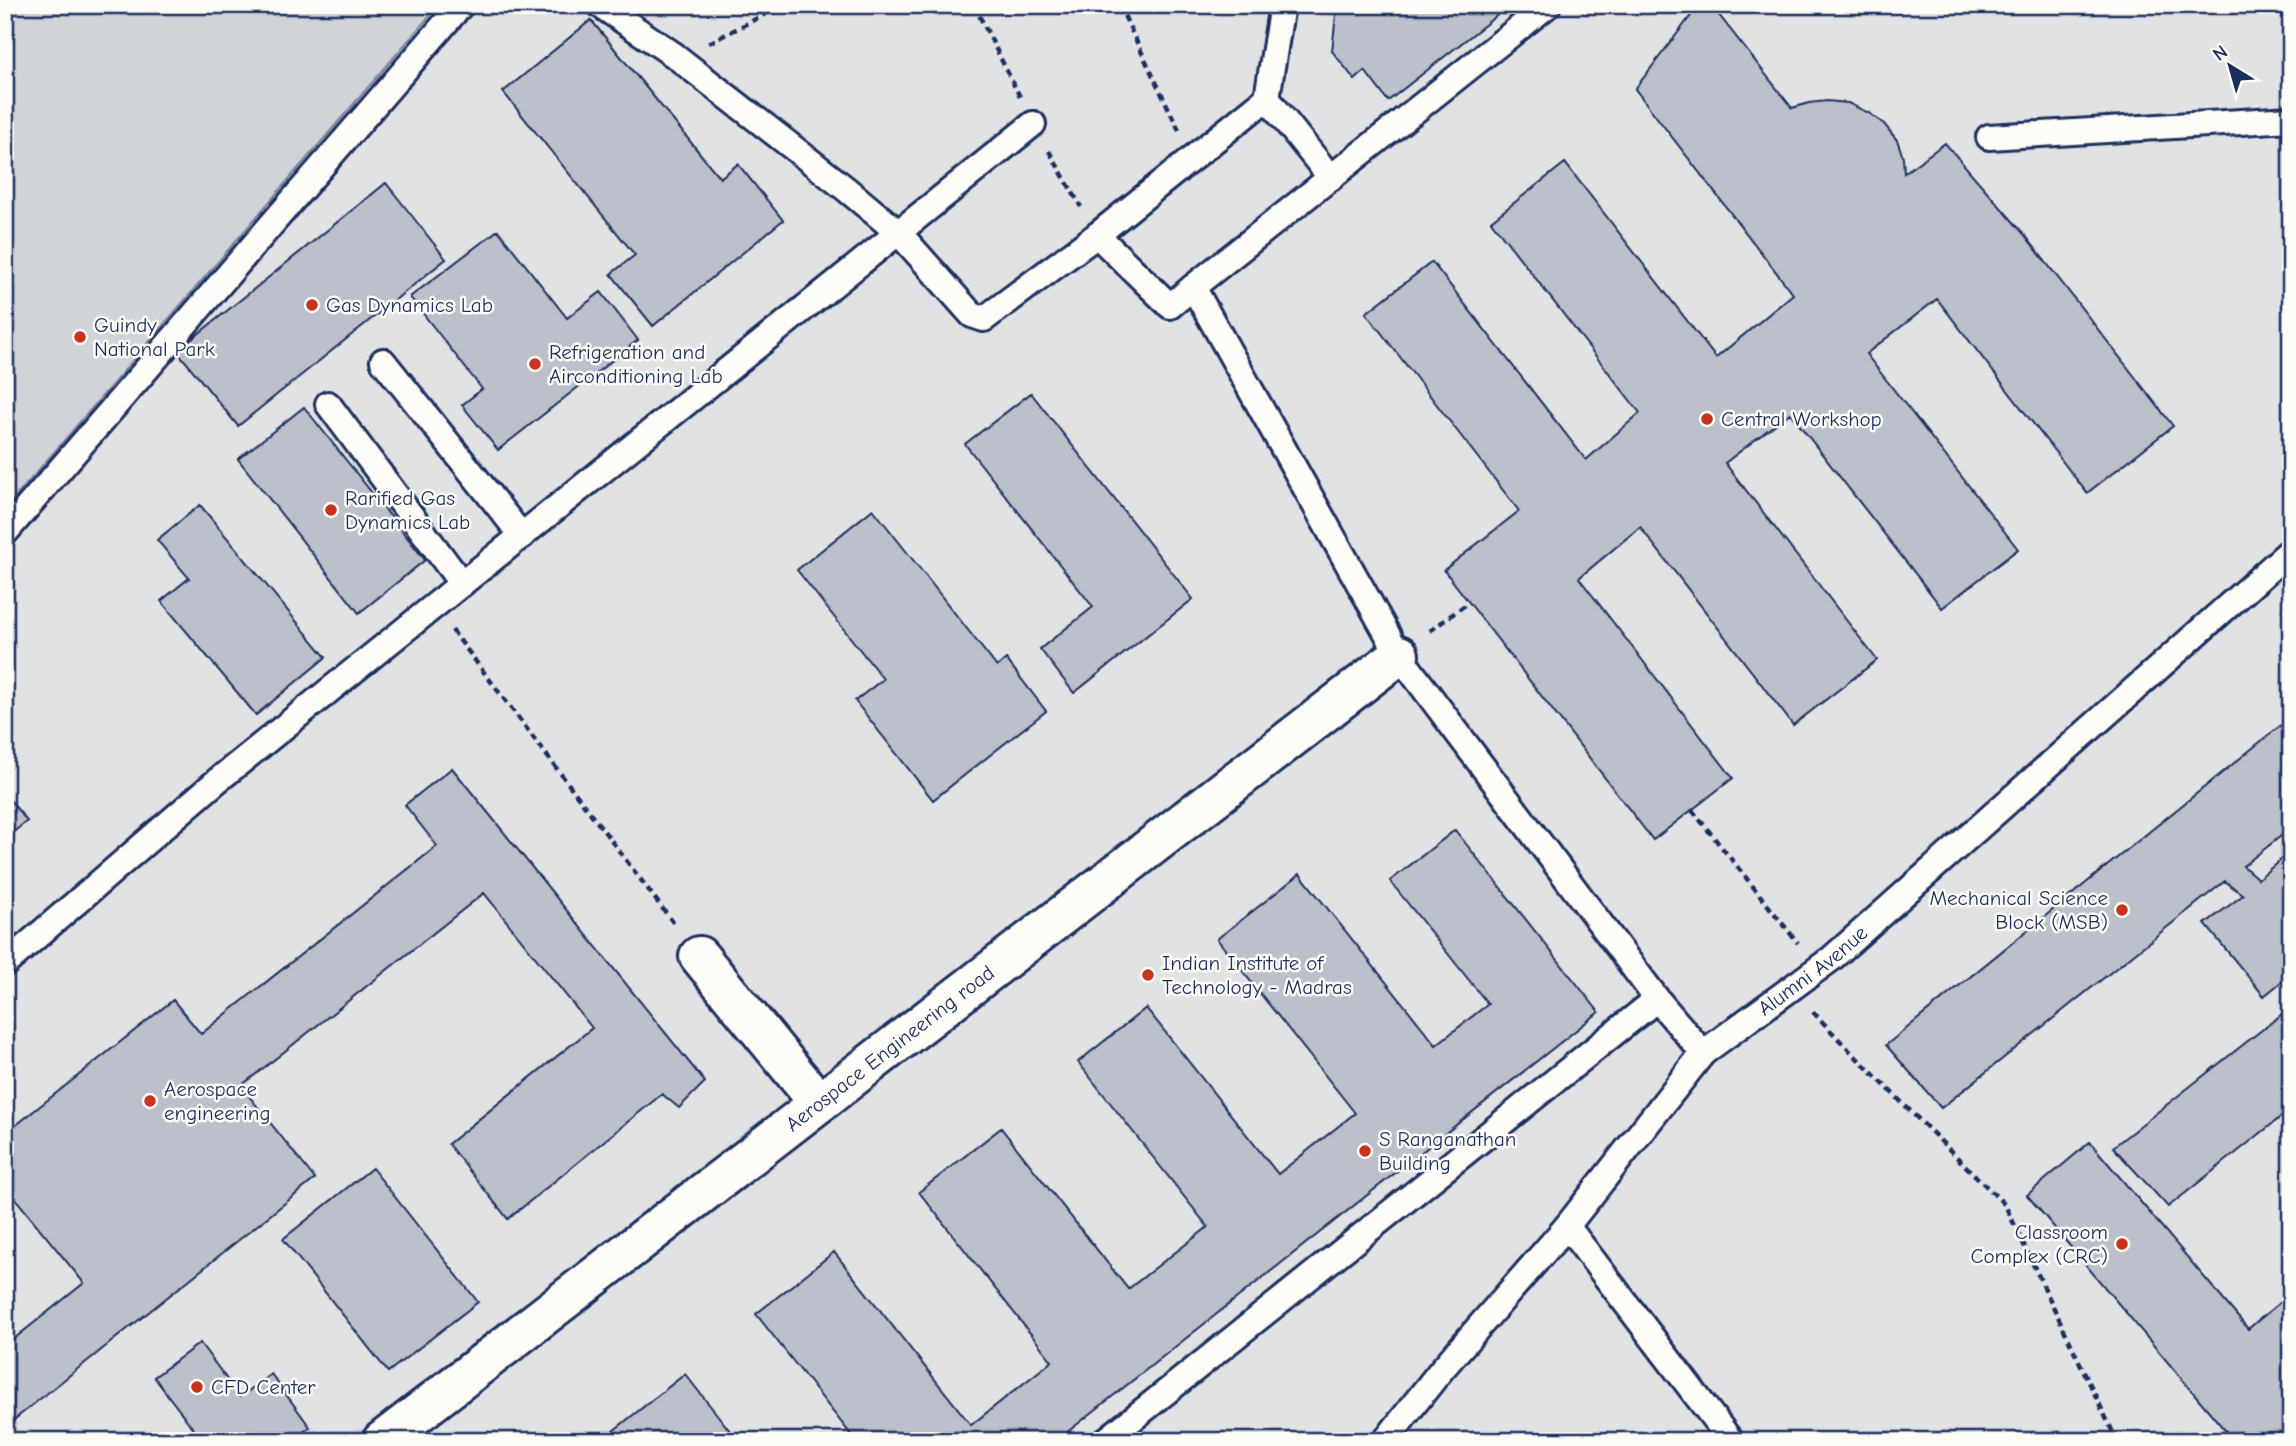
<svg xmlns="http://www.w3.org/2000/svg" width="2296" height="1446" font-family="'Comic Neue',sans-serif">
<rect width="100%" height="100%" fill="#f0f0ee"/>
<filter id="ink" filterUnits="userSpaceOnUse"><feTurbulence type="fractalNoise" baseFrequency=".0143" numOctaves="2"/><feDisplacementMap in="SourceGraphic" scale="14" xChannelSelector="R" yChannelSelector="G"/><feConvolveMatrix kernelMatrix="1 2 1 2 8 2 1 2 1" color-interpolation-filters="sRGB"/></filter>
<g filter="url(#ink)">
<path fill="#e0e2e3" d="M439,5H2291V1441H5V509Z"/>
<path fill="#d0d3d8" stroke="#76819b" stroke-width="2" d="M5,5H439L5,509Z"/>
<path fill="#bbc0ca" stroke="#1b2f5e" stroke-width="2" d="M1337,5H1510L1388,101L1365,71L1355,80L1332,51Z
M1699,5H1711L1792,108L1809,103L1827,101L1848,103L1869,113L1884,124L1897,140L1903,157L1904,173L1945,143L2024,234L2173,426L2087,493L1937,299L1866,354L2018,549L1942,608L1790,413L1725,463L1877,660L1793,725L1640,527L1579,578L1733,778L1653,840L1444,570L1519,511L1366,313L1432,262L1586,460L1640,413L1491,221L1565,163L1716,358L1793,294L1635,89Z
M591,20L720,178L738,164L783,220L653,326L611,274L635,255L503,92Z
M386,183L446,259L238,426L177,351Z
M498,230L567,318L601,292L638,340L498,450L462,405L482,389L410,297Z
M1031,393L1193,599L1074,693L1040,649L1093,607L965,444Z
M304,407L425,560L359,613L238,459Z
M200,505L326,657L256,715L161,601L189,578L157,540Z
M873,509L997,667L1006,659L1046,711L933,800L855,701L883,679L797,570Z
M2291,717V828L2243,866L2258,879L2284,857L2291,866V974L2264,996L2205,924L2243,895L2225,881L1941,1108L1886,1045Z
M452,768L705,1082L679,1108L662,1094L508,1219L448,1144L592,1028L484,893L241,1086L315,1179L5,1427V1346L84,1283L5,1186V1134L173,1000L201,1034L437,846L405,805Z
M5,794L27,821L5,839Z
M1455,830L1599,1012L1056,1441H856L756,1314L834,1252L971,1425L1052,1361L919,1192L1001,1128L1128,1289L1208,1227L1078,1062L1146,1008L1278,1174L1355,1113L1217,939L1300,874L1436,1045L1488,1004L1390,881Z
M2291,1007V1109L2168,1207L2113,1147Z
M2090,1142L2248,1329L2291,1293V1441H2234L2027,1195Z
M372,1168L478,1302L388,1372L283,1239Z
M200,1343L240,1397L271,1374L310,1427L292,1441H183L195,1431L154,1377Z
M685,1374L738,1441H612L608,1435Z"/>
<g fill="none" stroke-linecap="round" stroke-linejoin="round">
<g stroke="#1b2f5e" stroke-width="30">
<g id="lane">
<path d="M600,5L674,55L846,189L899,233L972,315L984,319L1097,235L1267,98L1282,5"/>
<path d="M1267,98L1331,178"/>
<path d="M1989,137L2291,119"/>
<path d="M1097,235L1170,306L1193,287L1399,655L1657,999L1703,1053"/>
<path d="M1193,287L1548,5"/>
<path d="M383,361L522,536"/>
<path d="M328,404L462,584"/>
<path d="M5,533L461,5"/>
<path d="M5,964L218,780L1033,124"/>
<path d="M1567,1226L1731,1441"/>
<path d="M1105,1441L1657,999"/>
<path id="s1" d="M1385,1441L1442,1369L1567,1226L1703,1053L1831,959L2291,550"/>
</g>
</g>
<g stroke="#1b2f5e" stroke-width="44">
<g id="street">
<path d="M699,956L819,1103"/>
<path id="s2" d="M382,1441L1399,655"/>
</g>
</g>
<path stroke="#1b2f5e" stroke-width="4.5" stroke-dasharray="7 5" stroke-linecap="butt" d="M974,5L1020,97
M1119,5L1179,130
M709,43L783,5
M1049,151L1081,207
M452,630L675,925
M1430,631L1469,602
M1692,810L1798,943
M1813,1012L1849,1050L2005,1205L2117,1441
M2105,1441L2115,1435"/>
<use href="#lane" stroke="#fdfcf7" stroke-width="24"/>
<use href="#street" stroke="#fdfcf7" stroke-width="38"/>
</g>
</g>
<g fill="#c8321e" stroke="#fdfcf7" stroke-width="2.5">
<circle cx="312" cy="305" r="7"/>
<circle cx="80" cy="337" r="7"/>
<circle cx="535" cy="364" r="7"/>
<circle cx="1707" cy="419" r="7"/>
<circle cx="331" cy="510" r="7"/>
<circle cx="2122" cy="910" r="7"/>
<circle cx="1148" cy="975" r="7"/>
<circle cx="150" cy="1101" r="7"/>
<circle cx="1365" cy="1151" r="7"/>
<circle cx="2122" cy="1244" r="7"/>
<circle cx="197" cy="1387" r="7"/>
</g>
<g text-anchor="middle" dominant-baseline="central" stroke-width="5" stroke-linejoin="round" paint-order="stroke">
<g font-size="21" fill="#1b2f5e" stroke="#fdfcf7" text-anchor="start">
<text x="326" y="305">Gas Dynamics Lab</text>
<text x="94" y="325">Guindy<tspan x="94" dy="24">National Park</tspan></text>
<text x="549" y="352">Refrigeration and<tspan x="549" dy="24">Airconditioning Lab</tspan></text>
<text x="1721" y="419">Central Workshop</text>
<text x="345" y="498">Rarified Gas<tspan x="345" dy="24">Dynamics Lab</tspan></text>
<text x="2108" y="898" text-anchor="end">Mechanical Science<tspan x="2108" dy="24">Block (MSB)</tspan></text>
<text x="1162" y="963">Indian Institute of<tspan x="1162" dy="24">Technology - Madras</tspan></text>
<text x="164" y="1089">Aerospace<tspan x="164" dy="24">engineering</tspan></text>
<text x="1379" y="1139">S Ranganathan<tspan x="1379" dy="24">Building</tspan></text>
<text x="2108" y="1232" text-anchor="end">Classroom<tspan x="2108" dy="24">Complex (CRC)</tspan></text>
<text x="211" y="1387">CFD Center</text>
</g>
<g font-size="21" fill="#1b2f5e" stroke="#fdfcf7">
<text stroke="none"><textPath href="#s1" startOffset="639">Alumni Avenue</textPath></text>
<text stroke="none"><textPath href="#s2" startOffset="642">Aerospace Engineering road</textPath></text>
</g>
</g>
<rect width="2296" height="1446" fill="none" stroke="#fdfcf7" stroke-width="28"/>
<rect x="14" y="14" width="2268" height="1418" fill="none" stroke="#1b2f5e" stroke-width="2.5" filter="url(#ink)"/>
<g transform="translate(2230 66) rotate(323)" stroke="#fdfcf7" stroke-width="5" paint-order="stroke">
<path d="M0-5L12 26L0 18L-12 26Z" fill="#1b2f5e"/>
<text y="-10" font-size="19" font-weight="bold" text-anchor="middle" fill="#1b2f5e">N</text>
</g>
</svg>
